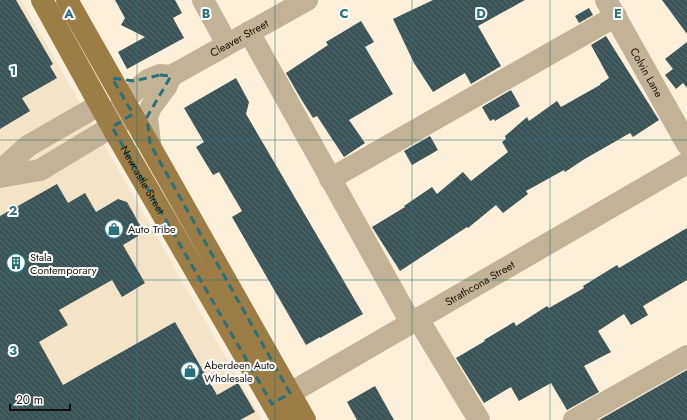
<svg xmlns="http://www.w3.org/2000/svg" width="687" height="420" font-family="Jost,sans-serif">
<defs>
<pattern id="building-back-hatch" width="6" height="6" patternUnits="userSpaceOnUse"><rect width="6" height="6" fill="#3b5458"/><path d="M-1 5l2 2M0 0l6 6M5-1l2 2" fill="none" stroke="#54686b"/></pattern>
</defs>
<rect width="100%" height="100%" fill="#fcf0da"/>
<path fill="#f3e4c7" d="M0,0H21L262,420H0Z"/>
<path fill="url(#building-back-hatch)" d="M0,0H16L53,64L50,66L57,78L22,98L30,111L0,129Z
M115,0H175L182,13L173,18L184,38L127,69L118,52L145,37L121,25L125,18Z
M433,0H525L478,26L501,66L471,84L465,73L433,92L414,63L393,19Z
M662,0H687V34Z
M589,8L593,15L579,23L575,16Z
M361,21L374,42L365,47L393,94L349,120L365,143L344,157L317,116L313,118L301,99L286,73L328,45L326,42Z
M606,36L659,120L633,137L630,133L583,160L565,172L564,170L526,191L528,194L503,213L496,205L468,228L467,227L400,271L372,227L405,207L404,206L432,187L437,194L463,172L471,181L508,152L502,142L506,139L505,136L527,117L529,121L557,101L561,107L600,85V84L609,78L591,45Z
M687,42V88L683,83L676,89L665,75L673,69L665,59Z
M236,78L249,102L246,114L363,314L320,338V337L306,345L232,217L242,211L219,172L213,175L196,147L204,142L184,108Z
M511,90L520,106L495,121L494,119L490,121L482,107Z
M430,136L438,150L412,165L404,151Z
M57,184L68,203L85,193L96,212L118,199L127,202L141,227L138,236L123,245L145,283L122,297L112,280L59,310L68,325L39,342L63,385L175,322L217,395L238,383L255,412L240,420H0V216Z
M687,228V280L643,306L648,315L631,325L624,314L598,331L611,352L584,366L599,392L567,410L551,383L519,401L511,387L484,403L456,358L485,341L484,340L514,322L516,326L547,306L549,308L584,288L583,286L617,265L619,268Z
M687,370V420H599Z
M375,386L394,420H357L347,402Z"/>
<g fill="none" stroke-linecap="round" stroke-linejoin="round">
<g stroke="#c3b396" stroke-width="22">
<path d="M203,0L227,44"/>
<path id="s1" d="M606,0L687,144"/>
<path d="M249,32L411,323"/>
<path d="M114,117L124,100L148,80L160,75L171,76"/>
<path id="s2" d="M150,144L147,117L151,107L166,87L171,76L307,0"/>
<path d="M0,171L28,146L99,105"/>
<path d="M0,177L40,170L133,114"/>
<path d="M330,179L616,16"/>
<path d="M418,319L479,420"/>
<path id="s3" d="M273,403L687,163"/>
<path d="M574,420L687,356"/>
</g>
<g stroke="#9b7d45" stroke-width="22">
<path id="s4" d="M42,0L112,127L282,420"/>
<path d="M67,0L305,420"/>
</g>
</g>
<path fill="none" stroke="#29717b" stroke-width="3" stroke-dasharray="8 5" stroke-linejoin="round" d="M160,75L171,76L147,117L150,144L290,393L272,404L112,127L133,114L112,78L134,81Z"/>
<path fill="none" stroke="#29717b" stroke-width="1" stroke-opacity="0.55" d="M137,0V420M275,0V420M412,0V420M550,0V420M0,140H687M0,280H687"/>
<defs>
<g id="shop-ring" transform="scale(1)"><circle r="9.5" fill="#fff" stroke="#29717b" stroke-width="1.5"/><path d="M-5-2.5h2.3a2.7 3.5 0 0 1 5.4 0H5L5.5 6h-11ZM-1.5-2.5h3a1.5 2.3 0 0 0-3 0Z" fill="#29717b"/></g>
<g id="building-ring" transform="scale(1)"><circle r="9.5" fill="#fff" stroke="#29717b" stroke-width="1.5"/><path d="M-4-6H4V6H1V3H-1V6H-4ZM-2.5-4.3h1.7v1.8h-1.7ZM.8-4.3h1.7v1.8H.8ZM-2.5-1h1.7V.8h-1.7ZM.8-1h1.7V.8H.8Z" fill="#29717b"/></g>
</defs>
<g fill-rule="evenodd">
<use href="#shop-ring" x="114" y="229"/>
<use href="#building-ring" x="16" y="263"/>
<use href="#shop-ring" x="190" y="371"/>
</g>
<g text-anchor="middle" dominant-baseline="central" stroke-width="4" stroke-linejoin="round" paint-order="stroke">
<g font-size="11" fill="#15110a" stroke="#fff">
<text stroke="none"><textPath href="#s2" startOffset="153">Cleaver Street</textPath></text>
<text stroke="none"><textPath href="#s1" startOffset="83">Colvin Lane</textPath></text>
<text stroke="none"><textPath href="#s4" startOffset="206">Newcastle Street</textPath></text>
<text stroke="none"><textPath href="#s3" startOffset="239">Strathcona Street</textPath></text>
</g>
<g font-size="11" fill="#15110a" stroke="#fff" text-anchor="start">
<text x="128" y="229">Auto Tribe</text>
<text x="30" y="257">Stala<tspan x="30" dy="13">Contemporary</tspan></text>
<text x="204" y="365">Aberdeen Auto<tspan x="204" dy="13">Wholesale</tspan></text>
</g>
</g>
<g font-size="13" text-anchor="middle" font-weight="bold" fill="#29717b" stroke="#fff" stroke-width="4" stroke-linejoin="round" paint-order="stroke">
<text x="69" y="18">A</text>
<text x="206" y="18">B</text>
<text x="344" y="18">C</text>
<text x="481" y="18">D</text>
<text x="618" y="18">E</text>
<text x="13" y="75">1</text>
<text x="13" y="215">2</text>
<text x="13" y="355">3</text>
</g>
<path d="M10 404v6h60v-6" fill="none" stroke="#15110a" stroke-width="2"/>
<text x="16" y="404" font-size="12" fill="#15110a" stroke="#ffffff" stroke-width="3" paint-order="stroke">20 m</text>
</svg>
